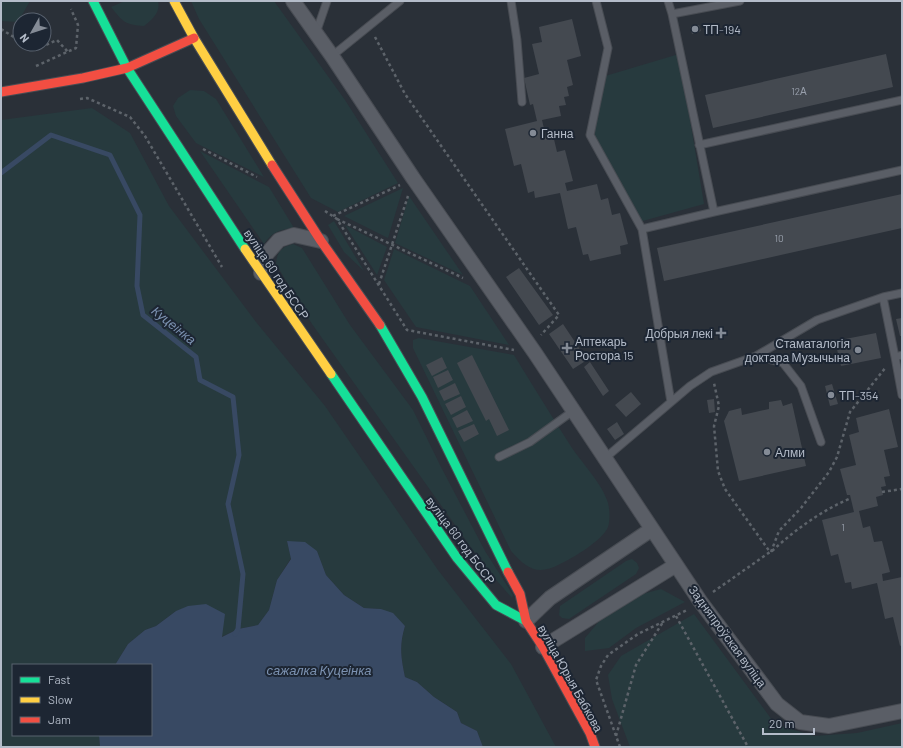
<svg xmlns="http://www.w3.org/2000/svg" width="903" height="748" font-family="Barlow,sans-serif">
<rect width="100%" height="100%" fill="#2a3038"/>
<path fill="#273a3e" d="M1,1H30L18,22L1,21Z
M125,1H158C161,12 152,20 144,26C125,25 122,21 111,7Z
M191,1H274L345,100L398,183L338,212L311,198L199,19Z
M679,54L704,204L639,222L590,135L602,77Z
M190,90L204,91L216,99L264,177L196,143L176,116L173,106L178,98Z
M92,108L130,133L169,206L256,322L325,406L438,570L511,664L556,747H483L477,731L461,723L457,712L434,697L417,682L405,677C401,657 399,646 405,626L381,609L364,608L344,595L326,575L317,551L287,541L291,558L277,580L269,610L258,625L238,629L221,637L176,611L156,626L145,630L128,644L115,665H13V735H99L100,747H1V120Z
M200,151L269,187L294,228C280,229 271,233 264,244Z
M403,188L388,238L344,216Z
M409,196L463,275L395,243Z
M334,221L364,271L344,252L328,225Z
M345,225L387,247L377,275Z
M293,244L302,248L350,325L413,410L440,465L485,551L513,595L512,598L485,567L312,324L276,264C277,252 281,247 293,244Z
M394,249L470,286L509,345L416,327L384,280Z
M419,338L514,355C533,386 552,417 572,448C583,464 603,485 608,503C610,511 610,520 608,527C603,540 573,558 560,564C538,576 527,569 511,551L413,348V340Z
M632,559L637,563L639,568L636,574L569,619L562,618L559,615L560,606L626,561Z
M661,589L685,602L636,628L609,648L585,651V638L601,619L639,595Z
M694,614L775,724L814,736L857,733L902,723V747H630L612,699L608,675L621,656Z"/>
<path fill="#384963" d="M287,541L305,542L317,551L326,575L344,595L364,608L381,609L393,613L405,626C399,646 401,657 405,677L417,682L434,697L457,712L461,723L477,731L483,747H100L99,735H151V665H115L128,644L145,630L156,626L176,611L188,606L206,604L225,614L222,637L238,629L258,625L269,610L277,580L291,559Z"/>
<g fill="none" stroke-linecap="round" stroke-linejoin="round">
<path stroke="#384963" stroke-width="5" d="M1,173L51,135L110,155L140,215L137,286L143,315L196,357L200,380L233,397L239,455L228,504L243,574L238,629L235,634"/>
</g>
<path fill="#444950" d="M572,19L581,56L567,60L573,85L567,87L569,96L564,97L566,105L559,106L561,116L542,120L546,137L553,135L557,152L565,150L573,181L565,183L567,191L597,184L601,200L608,198L612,215L620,213L628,244L620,246L621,254L590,261L588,254L583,255L576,227L568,229L560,193L535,198L534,191L528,193L521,164L514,166L505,129L537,121L533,104L530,105L524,78L539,74L532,44L542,42L539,27Z
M699,25L701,31L692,34L690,27Z
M886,54L893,87L713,128L705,95Z
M902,194V228L664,281L657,248Z
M519,268L553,315L539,325L506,277Z
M902,318V336H900L896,319Z
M563,324L587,360L573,369L549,334Z
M876,333L881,358L841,366L835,341Z
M472,355L509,430L497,436L489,419L486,421L457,363Z
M442,357L447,368L432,376L426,365Z
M590,362L609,391L603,396L584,367Z
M448,370L453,380L438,388L433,377Z
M455,383L460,394L444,401L439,391Z
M832,384L838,404L830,406L825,386Z
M631,392L641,404L626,417L615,405Z
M461,396L466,407L451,415L445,404Z
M714,399L715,412L709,413L707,400Z
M781,400L783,406L792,403L806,466L739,481L724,421L729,411L741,408L742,415L769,409V402Z
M889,409L898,447L884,450L890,476L884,477L886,486L881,487L883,495L876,497L878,506L859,511L863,528L870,526L874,542L882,541L890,572L882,574L883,581L902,577V645L900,646L893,617L885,619L877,583L852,589L851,582L845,583L838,554L831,556L822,520L854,512L850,495H847L840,469L856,465L849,435L859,432L856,418Z
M467,410L473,421L457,428L452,418Z
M617,422L624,434L615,440L607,429Z
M474,424L479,434L464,442L458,431Z"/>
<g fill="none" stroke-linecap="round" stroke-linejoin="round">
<g stroke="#484c53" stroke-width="9">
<path id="lane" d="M511,1L517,40L522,102
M596,1L608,48L590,135L642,229
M668,1L672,14L740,1
M316,33L327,1
M332,56L400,1
M699,145L902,100
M714,212L902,170
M883,297L895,357L902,355
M756,356L783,363L801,386L821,442
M895,357L902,395
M671,402L642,229L714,212L672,14
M499,457L530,442L573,411
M604,459L690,386L711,372L756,356L817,320L883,297L902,293"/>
</g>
<g stroke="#484c53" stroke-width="16">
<path id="street" d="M293,1L332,56L413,178L535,353L700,601L777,704L800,722L829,726L902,711
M261,273L264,257L279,240L294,235L321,241
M526,621L550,598L652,529
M543,647L676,565"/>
</g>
<g stroke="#484c53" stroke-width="11">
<path id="fast" d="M93,1L127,68L245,249
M380,325L422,397L508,572
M331,374L457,558L496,605L526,621"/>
</g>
<g stroke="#484c53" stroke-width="11">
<path id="slow" d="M174,1L194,38L272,165
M245,249L331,374"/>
</g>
<g stroke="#484c53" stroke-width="11">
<path id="jam" d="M1,92L83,78L127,68L194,38
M272,165L321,241L380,325
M508,572L520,594L526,621L543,647L590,733L595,747"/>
</g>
<path stroke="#5d636a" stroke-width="2.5" stroke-dasharray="3 3" stroke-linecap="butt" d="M1,29L20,41
M375,37L405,94L559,315L541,335
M24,44L29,48L44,46L57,40L68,52
M36,66L76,48L78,25L71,9
M80,99L87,98L130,117L145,136L222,267
M203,149L257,177
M325,211L337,219L407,330L514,350
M333,216L400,185
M337,219L463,278
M379,284L408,196
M882,492L902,489
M772,551C796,529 821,511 851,498
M771,552L779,531L801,508L829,472L837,457L850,412L886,367
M713,592L770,552L725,489L718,471L714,426L719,406L714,383
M676,616L748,747
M616,736L636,665L663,622
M620,747L596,680L601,666L608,655L638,634L687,610"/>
<use href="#lane" stroke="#5a5e66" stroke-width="7"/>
<use href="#street" stroke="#5a5e66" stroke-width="14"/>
<use href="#fast" stroke="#16e098" stroke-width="9"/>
<use href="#slow" stroke="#ffcf43" stroke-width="9"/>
<use href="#jam" stroke="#f24e42" stroke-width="9"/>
</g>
<g fill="#848b96" stroke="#1d2633" stroke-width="1.5">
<circle cx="695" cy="29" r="4"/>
<circle cx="533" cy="133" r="4"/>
<path d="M719 327h4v4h4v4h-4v4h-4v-4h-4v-4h4z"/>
<path d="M565 342h4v4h4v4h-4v4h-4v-4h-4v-4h4z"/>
<circle cx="858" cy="350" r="4"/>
<circle cx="831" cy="395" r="4"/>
<circle cx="767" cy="452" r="4"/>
</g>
<g text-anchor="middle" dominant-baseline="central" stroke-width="4" stroke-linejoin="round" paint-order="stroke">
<g font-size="10" fill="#989fab">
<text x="799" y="91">12А</text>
<text x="779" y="238">10</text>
<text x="843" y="527">1</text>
</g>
<g font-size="12" fill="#b4bcc9" stroke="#1d2633" text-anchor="start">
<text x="703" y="29">ТП-194</text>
<text x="541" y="133">Ганна</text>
<text x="713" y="333" text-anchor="end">Добрыя лекі</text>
<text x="575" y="341">Аптекарь<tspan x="575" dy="14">Ростора 15</tspan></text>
<text x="850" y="343" text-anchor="end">Стаматалогія<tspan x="850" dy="14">доктара Музычына</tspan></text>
<text x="839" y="395">ТП-354</text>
<text x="775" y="452">Алми</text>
</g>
<g font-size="12" fill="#b4bcc9" stroke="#1d2633">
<text transform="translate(277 274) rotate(56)">вуліца 60 год БССР</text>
<text transform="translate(461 540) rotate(53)">вуліца 60 год БССР</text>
<text transform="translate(728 636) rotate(54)">Задняпроўская вуліца</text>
<text transform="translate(571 678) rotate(61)">вуліца Юрыя Бабкова</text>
</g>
<g font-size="13" font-style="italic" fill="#7c92b1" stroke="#1d2633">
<text transform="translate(174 325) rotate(39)">Куцеінка</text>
<text x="319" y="670">сажалка Куцеінка</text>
</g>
</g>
<rect width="903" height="748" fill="none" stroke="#b4bcc9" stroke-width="4"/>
<rect x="12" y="664" width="140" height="72" fill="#1d2633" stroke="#59626f"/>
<rect x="20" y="677" width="20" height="6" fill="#16e098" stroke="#59626f"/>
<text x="48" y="684" font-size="12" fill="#b4bcc9">Fast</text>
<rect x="20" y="697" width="20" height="6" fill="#ffcf43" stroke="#59626f"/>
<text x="48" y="704" font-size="12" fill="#b4bcc9">Slow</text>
<rect x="20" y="717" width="20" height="6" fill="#f24e42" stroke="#59626f"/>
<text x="48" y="724" font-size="12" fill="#b4bcc9">Jam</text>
<g transform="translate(32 32) rotate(231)"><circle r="19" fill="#1d2633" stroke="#59626f"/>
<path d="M0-3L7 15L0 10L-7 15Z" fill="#848b96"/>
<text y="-6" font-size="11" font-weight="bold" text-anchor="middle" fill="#b4bcc9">N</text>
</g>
<path d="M763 728v6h51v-6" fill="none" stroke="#b4bcc9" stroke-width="2"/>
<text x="769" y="728" font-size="12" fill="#b4bcc9" stroke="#1d2633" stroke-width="3" paint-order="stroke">20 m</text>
</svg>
